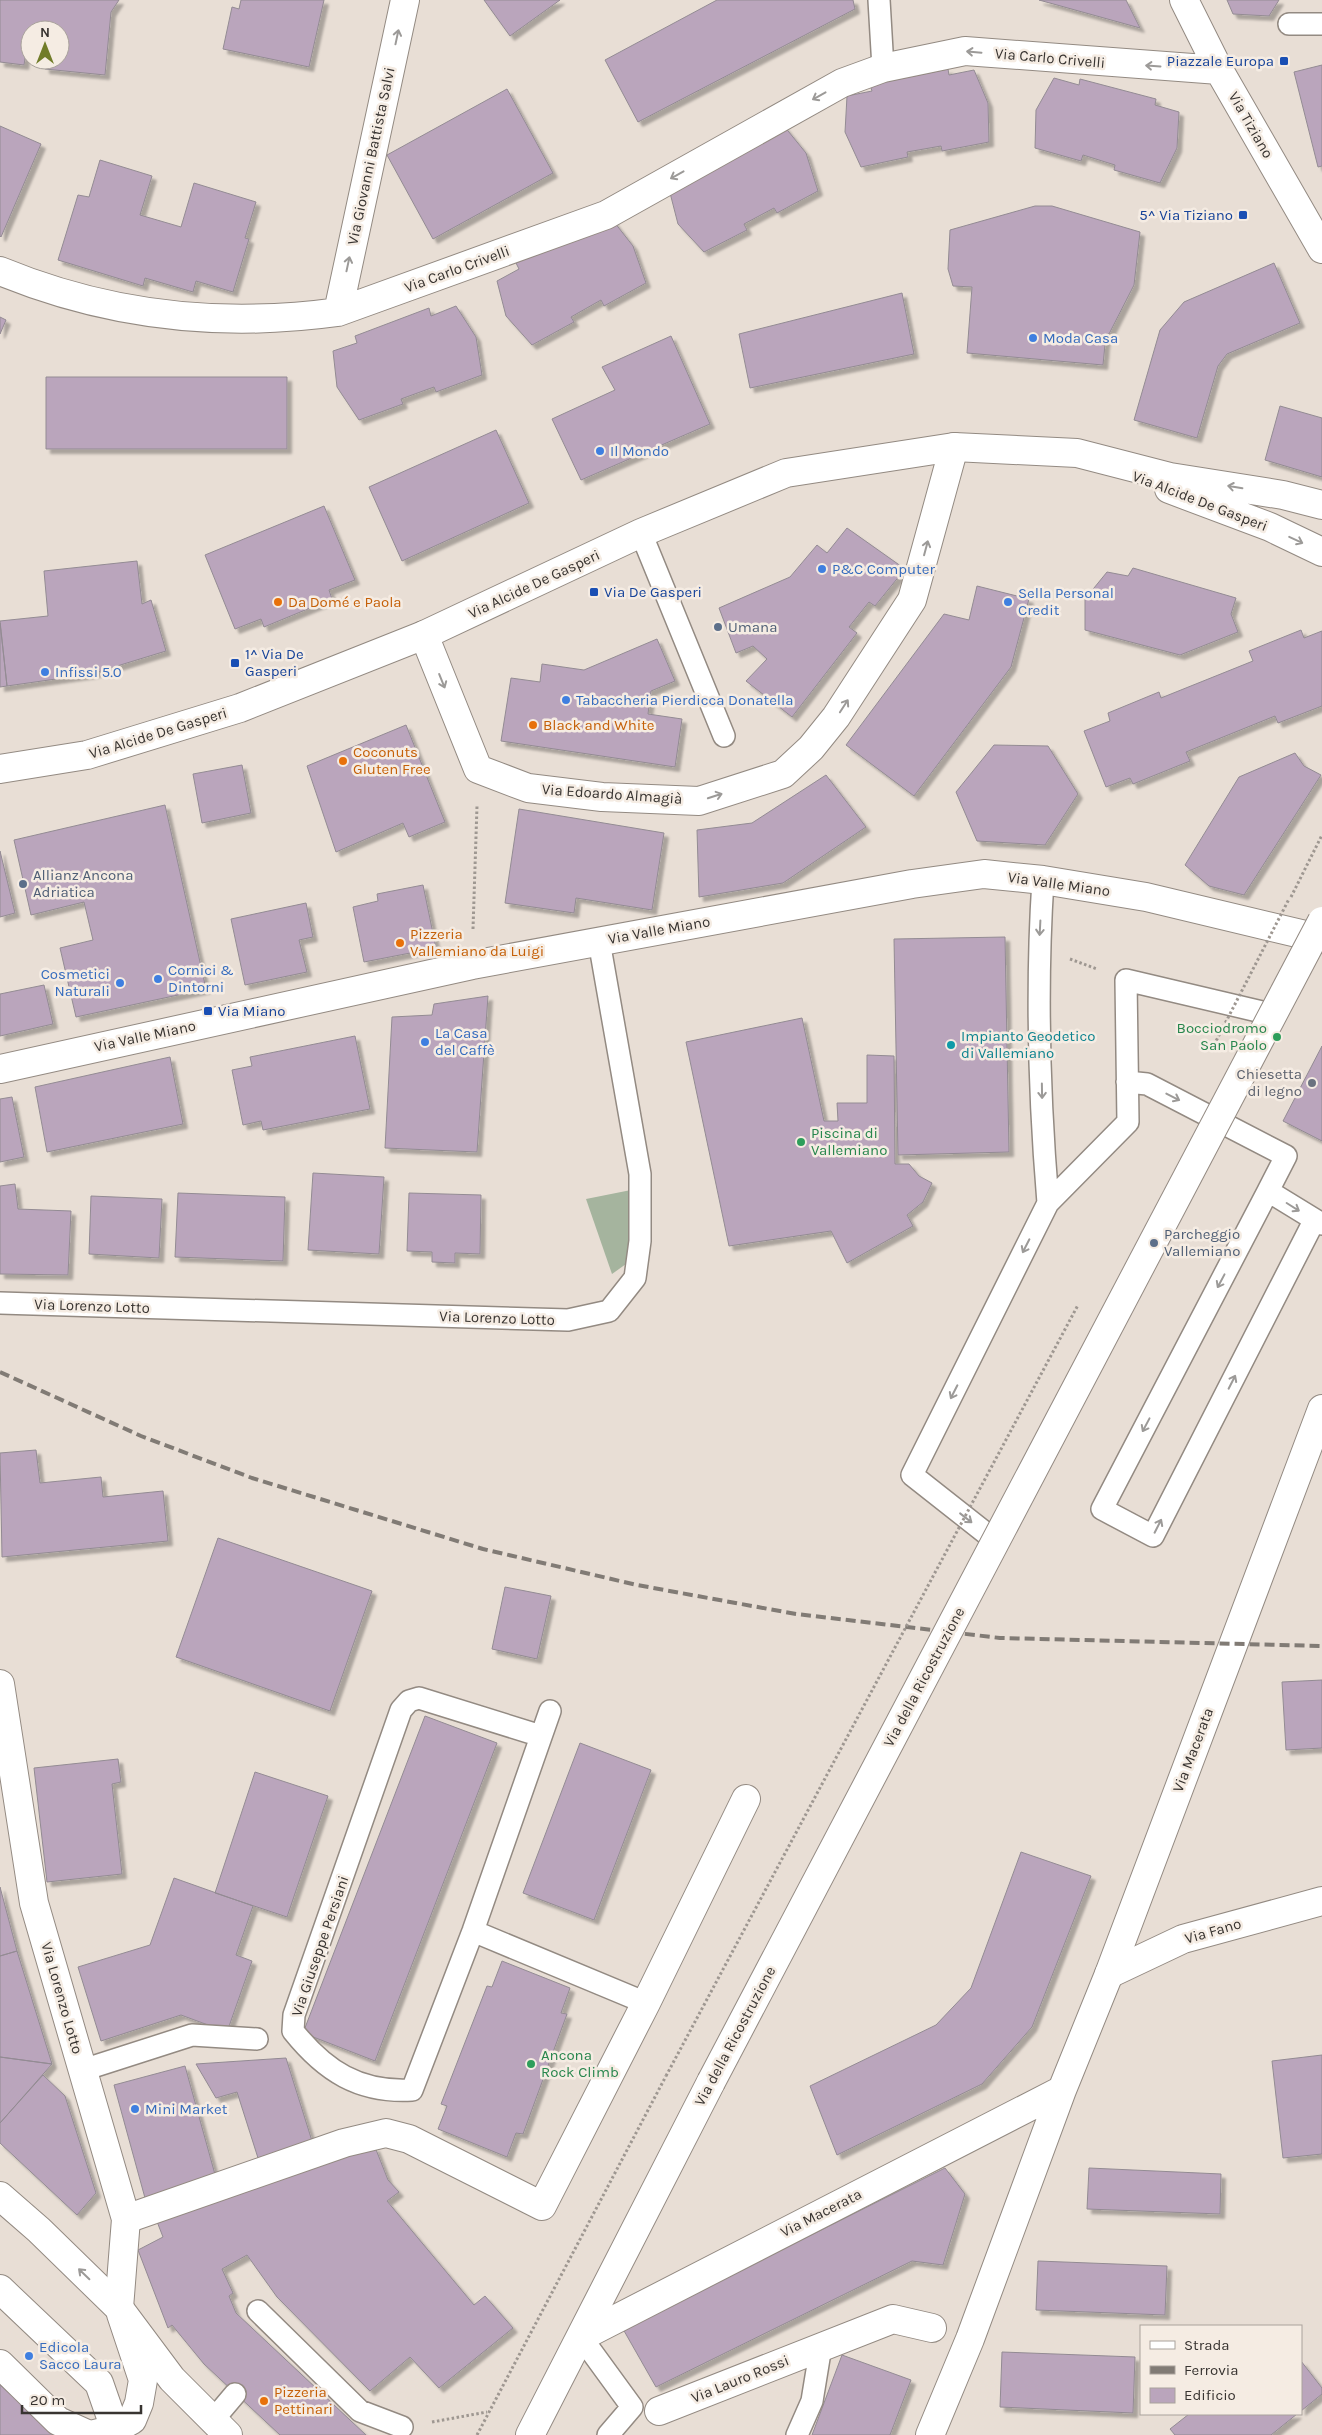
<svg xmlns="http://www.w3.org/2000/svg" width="1322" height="2435" font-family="Karla,sans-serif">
<defs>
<filter id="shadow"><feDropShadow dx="4.5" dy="4.5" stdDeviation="1" flood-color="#0004"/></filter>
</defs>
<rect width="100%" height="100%" fill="#e8ded5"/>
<path fill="#a5b49e" d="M631,1190L633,1259L612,1274L586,1199Z"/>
<path fill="#baa5bc" stroke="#938b93" filter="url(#shadow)" d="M0,0H119L111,12L105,75L45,69V60H60V30H30V53L26,52L24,65L0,62Z
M241,0H324L309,67L223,49L232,7L239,9Z
M484,0H560L510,36Z
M717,0H853L855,9L638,122L605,60Z
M1039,0H1126L1140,28Z
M1227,0H1279L1269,16L1233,14Z
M1322,65V166L1318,167L1294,72Z
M948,69L949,75L974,70L988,103L989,142L942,151L941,146L907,152L908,157L861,167L845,132L847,96L872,91L870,85Z
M1054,78L1079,85L1080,79L1156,99L1155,105L1179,112L1177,148L1160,183L1114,170L1115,165L1083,155L1081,161L1035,148L1036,110Z
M507,89L553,173L433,239L387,155Z
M0,126L41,144L1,237L0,236Z
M784,126L806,153L818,191L777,213L774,208L744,224L747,230L704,252L678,224L669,189Z
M100,160L152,176L140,215L181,227L194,183L256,202L245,238L249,239L233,292L196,281L193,292L145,278L143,286L58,260L78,195L89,197Z
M1035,206H1052L1140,232L1134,285L1109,334H1106L1103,365L967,353L972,287L953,286L948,269L950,230Z
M611,218L633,246L646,283L604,306L601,300L571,317L574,322L532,345L506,316L497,281L519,269L516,263L585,226Z
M1274,263L1300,323L1227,354L1218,366L1197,438L1134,420L1160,330L1184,302Z
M902,293L914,354L750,388L739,334Z
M456,306L476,337L482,375L436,392L434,387L401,399L403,404L359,420L337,387L333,351L357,343L355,336L429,308L431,316Z
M0,317L6,320L0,334Z
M671,336L710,424L581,480L552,419L615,390L602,367Z
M46,377H287V449H46Z
M1280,406L1322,418V477L1265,460Z
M496,430L529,503L402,561L369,487Z
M324,506L355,580L329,590L332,599L264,627L261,619L235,629L205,555Z
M847,528L905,569L875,606L869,602L849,627L857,633L792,717L746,681L767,659L753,646L736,653L719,608L790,577L817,545L827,553Z
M137,561L142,604L151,600L166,651L91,674L7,686L0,621L48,616L44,571Z
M1133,568L1236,598L1231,614L1238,632L1180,655L1085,630V599L1107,572L1128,576Z
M977,586L1029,599L1011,667L914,796L846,745L944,614L969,620Z
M0,623L7,686L0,687Z
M1301,630L1304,638L1322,631V706L1278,723L1275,716L1186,752L1190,761L1133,784L1130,778L1106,787L1084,731L1110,721L1108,713L1159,692L1161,698L1253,661L1249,651Z
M657,639L675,681L651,691L648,714L682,719L675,767L501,741L511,678L540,682L542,664L584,670Z
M406,725L445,822L409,837L403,823L336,852L307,766Z
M994,745L1048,746L1078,794L1045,845L977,841L956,792Z
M1295,753L1304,766L1321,775L1244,895L1209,886L1185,865L1239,777Z
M242,765L251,813L202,823L193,774Z
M826,775L866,827L783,883L699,897L697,830L752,823Z
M165,805L206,989L76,1017L60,948L93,940L84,902L31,915L14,840Z
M519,809L664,833L652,910L576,898L574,913L505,903Z
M0,851L15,913L0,917Z
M423,885L436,948L364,962L353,907L378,901L377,894Z
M306,903L313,937L299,940L307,972L245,985L231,919Z
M1005,937L1009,1152L898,1155L894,939Z
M44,985L53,1024L0,1036V994Z
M488,996L477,1152L385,1148L392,1017L432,1015L434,1004Z
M802,1018L824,1121H838L837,1103H867V1055L894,1056L895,1164H909L919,1176L932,1183L923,1202L907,1215L913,1226L847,1263L831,1231L729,1246L686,1042Z
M355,1036L370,1109L263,1130L261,1121L243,1125L232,1070L252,1066L250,1057Z
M1322,1046V1141L1283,1121Z
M170,1057L183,1124L47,1152L35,1087Z
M12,1097L24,1157L0,1162V1099Z
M313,1173L384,1177L379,1254L308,1250Z
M15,1184L18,1209L71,1211L68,1275L0,1274V1186Z
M178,1193L285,1197L283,1261L175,1257Z
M409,1193L481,1195L480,1254L455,1253V1263L432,1262V1252L407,1251Z
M91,1196L162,1199L159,1258L89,1254Z
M36,1450L40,1483L101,1477L103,1497L163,1491L168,1541L2,1557L0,1453Z
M218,1538L372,1591L330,1711L176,1657Z
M505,1587L551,1596L537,1659L492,1649Z
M1322,1680V1748L1286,1750L1282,1682Z
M425,1716L497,1743L375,2061L303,2033Z
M580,1743L651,1770L594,1920L523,1893Z
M118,1759L121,1782L112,1784L122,1874L47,1882L34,1768Z
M255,1772L328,1796L287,1917L215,1893Z
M1021,1852L1091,1876L1032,2027L982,2084L837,2155L810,2086L936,2025L971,1988Z
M174,1878L253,1906L236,1955L252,1961L227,2032L181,2015L101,2041L78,1967L150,1945Z
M0,1887L17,1951L0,1956Z
M17,1951L52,2064L0,2057V1956Z
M502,1961L570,1988L561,2013L567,2014L523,2134L516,2133L507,2157L438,2129L447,2106L441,2104L487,1986L492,1987Z
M1322,2055V2154L1283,2158L1272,2061Z
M0,2057L52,2064L0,2123Z
M286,2058L312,2141L258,2158L237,2092L216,2098L196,2064Z
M185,2066L216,2178L145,2198L114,2085Z
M43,2075L65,2096L96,2193L77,2215L0,2143V2123Z
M375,2147L388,2180L399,2192L387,2201L474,2305L485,2296L513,2328L439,2388L410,2357L370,2391L277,2297L247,2255L222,2269L233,2293L229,2296L236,2313L366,2435H280L204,2364L172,2325L168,2328L138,2250L163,2237L156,2219Z
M945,2168L965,2194L943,2265L912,2261L656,2387L623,2329Z
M1089,2168L1221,2174L1220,2214L1087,2209Z
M1038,2261L1167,2266L1165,2315L1036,2310Z
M1002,2352L1135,2357L1133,2413L1000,2407Z
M842,2355L911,2380L890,2435H812Z
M1301,2361L1322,2388V2394L1301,2411Z
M0,2385L55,2435H0Z
M1189,2414H1297L1271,2435H1175L1170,2429Z"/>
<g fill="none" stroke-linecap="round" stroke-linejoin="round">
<g stroke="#938a82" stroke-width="24">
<path id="service" d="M879,0L883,68
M1289,24H1322
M641,533L724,736
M1043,880C1036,987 1039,1096 1048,1203
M1127,1082L1147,1084L1286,1156L1268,1191L1322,1224
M1268,1191L1102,1509L1153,1536L1314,1221
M0,1303L568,1320L609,1311L635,1278L640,1241V1174L599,941
M1003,1530L997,1542L912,1475L1048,1203L1128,1122L1126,980L1262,1012
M541,1736L419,1698L409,1701L401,1710L294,2015L293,2031C325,2071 359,2093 412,2090L473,1931L550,1711
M473,1931L646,2003
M83,2070L192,2035L257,2039
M258,2311L360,2411L402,2427
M581,2337L632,2407L608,2435
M213,2420L235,2394
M797,2435L812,2401L821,2346"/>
</g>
<g stroke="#938a82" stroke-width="30">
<path id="pedestrian" d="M0,2289L99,2383L115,2429"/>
</g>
<g stroke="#938a82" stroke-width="30">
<path id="minor" d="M1184,0L1219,70L1322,249
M0,271C109,316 222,328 338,312L606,215L842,83L883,68L965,51L1219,70
M338,312L405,0
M424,635L478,769L528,788L602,797L699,801L783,774L811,748L836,717L912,600L954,447
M1109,1974L1183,1939L1322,1901
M126,2219L344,2143L386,2133L409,2139L542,2206L646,2003L746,1799
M0,2364L58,2421L89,2435
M659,2411L893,2319L932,2328
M90,2435L115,2429L132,2420L139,2403L143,2380L121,2314"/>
</g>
<g stroke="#938a82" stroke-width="30">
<path id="tertiary" d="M0,1069L472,965L912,884L984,874L1043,880L1146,897L1322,939
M0,1684L34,1903L126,2219L119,2308
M581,2337L1062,2090
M930,2435L970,2339L1062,2090L1109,1974L1322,1409"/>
</g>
<g stroke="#938a82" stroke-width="30">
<path id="secondary" d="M0,2196L39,2230L119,2308L172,2379L228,2435
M530,2435L711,2082"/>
</g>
<g stroke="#938a82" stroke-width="30">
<path id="primary" d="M1169,489L1270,527L1322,552
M0,769L87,755L240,708L424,635L641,533L786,473L954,447L1077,453L1170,477L1283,495L1322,505"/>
</g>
<path stroke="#9e9791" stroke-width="3" stroke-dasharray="2.5 2.5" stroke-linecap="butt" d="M1291,897L1322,835
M473,929L477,806
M1070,959L1097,969
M432,2422L487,2412
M477,2435L666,2076"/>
<use href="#service" stroke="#fff" stroke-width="21"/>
<use href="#pedestrian" stroke="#fff" stroke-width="28"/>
<use href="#minor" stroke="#fff" stroke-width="28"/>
<use href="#tertiary" stroke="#fff" stroke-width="28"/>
<use href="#secondary" stroke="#fff" stroke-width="28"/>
<use href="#primary" stroke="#fff" stroke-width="28"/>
<path stroke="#817b75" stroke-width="4" stroke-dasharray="10 5" stroke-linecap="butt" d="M0,1372L141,1436L252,1478L483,1549L637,1585L796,1614L1000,1638L1322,1646"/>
<g stroke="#938a82" stroke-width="30" stroke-linecap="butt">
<path id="secondary-bridge" d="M711,2082L1322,921"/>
</g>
<path stroke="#9e9791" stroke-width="3" stroke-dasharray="2.5 2.5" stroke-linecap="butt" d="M1214,1045L1289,899
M666,2076L1078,1305"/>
<use href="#secondary-bridge" stroke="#fff" stroke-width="28"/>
</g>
<defs><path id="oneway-shaft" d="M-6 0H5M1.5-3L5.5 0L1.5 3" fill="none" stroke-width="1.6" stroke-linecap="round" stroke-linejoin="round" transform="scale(1.25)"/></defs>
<g stroke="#9c9a98">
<use href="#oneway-shaft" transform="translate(397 37) rotate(-78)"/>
<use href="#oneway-shaft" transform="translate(974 52) rotate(-175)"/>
<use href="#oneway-shaft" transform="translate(1153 66) rotate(-176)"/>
<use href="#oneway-shaft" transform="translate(819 96) rotate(151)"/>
<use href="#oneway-shaft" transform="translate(677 175) rotate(151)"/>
<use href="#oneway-shaft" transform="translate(348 264) rotate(-78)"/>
<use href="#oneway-shaft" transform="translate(1235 487) rotate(-171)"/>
<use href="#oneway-shaft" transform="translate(1296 540) rotate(25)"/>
<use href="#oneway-shaft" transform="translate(926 548) rotate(-75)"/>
<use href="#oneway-shaft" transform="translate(442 681) rotate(68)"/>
<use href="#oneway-shaft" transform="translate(844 706) rotate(-57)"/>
<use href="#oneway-shaft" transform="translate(715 796) rotate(-18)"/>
<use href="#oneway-shaft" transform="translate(1040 928) rotate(93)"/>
<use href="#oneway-shaft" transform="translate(1042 1091) rotate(89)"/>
<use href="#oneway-shaft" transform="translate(1173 1097) rotate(27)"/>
<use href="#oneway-shaft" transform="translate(1293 1207) rotate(32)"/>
<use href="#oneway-shaft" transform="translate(1026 1246) rotate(117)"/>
<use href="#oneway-shaft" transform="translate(1221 1281) rotate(118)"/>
<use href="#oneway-shaft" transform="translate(1232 1382) rotate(-63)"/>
<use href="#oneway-shaft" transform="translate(954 1392) rotate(117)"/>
<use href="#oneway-shaft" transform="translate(1146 1425) rotate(118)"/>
<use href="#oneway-shaft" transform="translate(966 1518) rotate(38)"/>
<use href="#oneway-shaft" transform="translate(1158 1526) rotate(-63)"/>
<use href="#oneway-shaft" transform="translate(84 2274) rotate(-136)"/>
</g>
<g fill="#1a4fb4" stroke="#f5ece3" stroke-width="2">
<rect x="1279" y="56" width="10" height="10" rx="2.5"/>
<rect x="1238" y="210" width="10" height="10" rx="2.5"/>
<rect x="589" y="587" width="10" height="10" rx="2.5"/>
<rect x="230" y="658" width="10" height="10" rx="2.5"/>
<rect x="203" y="1006" width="10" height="10" rx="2.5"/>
</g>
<g fill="#3f7fe0" stroke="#f5ece3" stroke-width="2">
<circle cx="1033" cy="338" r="5"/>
<circle cx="600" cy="451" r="5"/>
<circle cx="822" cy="569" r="5"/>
<circle cx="1008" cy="602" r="5"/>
<circle cx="45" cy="672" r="5"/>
<circle cx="566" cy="700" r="5"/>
<circle cx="158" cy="979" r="5"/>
<circle cx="120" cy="983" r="5"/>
<circle cx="425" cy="1042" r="5"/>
<circle cx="135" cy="2109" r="5"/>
<circle cx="29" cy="2356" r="5"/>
</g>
<g fill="#e8710a" stroke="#f5ece3" stroke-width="2">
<circle cx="278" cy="602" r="5"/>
<circle cx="533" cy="725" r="5"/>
<circle cx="343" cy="761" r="5"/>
<circle cx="400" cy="943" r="5"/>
<circle cx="264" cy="2401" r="5"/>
</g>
<g fill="#5c6f8a" stroke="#f5ece3" stroke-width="2">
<circle cx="718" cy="627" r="5"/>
<circle cx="23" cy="884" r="5"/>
<circle cx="1154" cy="1243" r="5"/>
</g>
<g fill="#2e9e5b" stroke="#f5ece3" stroke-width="2">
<circle cx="1277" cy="1037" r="5"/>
<circle cx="801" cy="1142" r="5"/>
<circle cx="531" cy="2064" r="5"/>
</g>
<circle fill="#0f9aa8" stroke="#f5ece3" stroke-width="2" cx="951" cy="1045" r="5"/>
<circle fill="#6b7280" stroke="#f5ece3" stroke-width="2" cx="1312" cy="1083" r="5"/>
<g text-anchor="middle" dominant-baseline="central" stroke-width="5" stroke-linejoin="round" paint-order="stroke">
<g font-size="15" fill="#383431" stroke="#f5ece3">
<text transform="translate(1050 58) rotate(5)">Via Carlo Crivelli</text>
<text transform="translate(1251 125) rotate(60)">Via Tiziano</text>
<text transform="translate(371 156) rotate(-78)">Via Giovanni Battista Salvi</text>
<text transform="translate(457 269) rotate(-20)">Via Carlo Crivelli</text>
<text transform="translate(1200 501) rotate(21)">Via Alcide De Gasperi</text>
<text transform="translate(534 584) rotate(-25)">Via Alcide De Gasperi</text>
<text transform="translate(158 733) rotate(-17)">Via Alcide De Gasperi</text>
<text transform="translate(612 794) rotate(4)">Via Edoardo Almagià</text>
<text transform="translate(1059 884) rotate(8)">Via Valle Miano</text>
<text transform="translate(659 930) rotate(-10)">Via Valle Miano</text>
<text transform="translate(145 1036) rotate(-12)">Via Valle Miano</text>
<text transform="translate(92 1306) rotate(2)">Via Lorenzo Lotto</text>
<text transform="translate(497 1318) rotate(2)">Via Lorenzo Lotto</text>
<text transform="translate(924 1677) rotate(-62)">Via della Ricostruzione</text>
<text transform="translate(1193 1750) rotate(-69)">Via Macerata</text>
<text transform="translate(1213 1931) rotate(-16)">Via Fano</text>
<text transform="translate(320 1946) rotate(-71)">Via Giuseppe Persiani</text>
<text transform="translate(62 1998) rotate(74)">Via Lorenzo Lotto</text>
<text transform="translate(735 2036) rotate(-62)">Via della Ricostruzione</text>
<text transform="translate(821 2213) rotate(-27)">Via Macerata</text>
<text transform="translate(740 2379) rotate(-22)">Via Lauro Rossi</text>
</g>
<g font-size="15" fill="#164399" stroke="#f5ece3" text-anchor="start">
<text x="1274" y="61" text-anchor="end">Piazzale Europa</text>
<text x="1233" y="215" text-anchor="end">5^ Via Tiziano</text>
<text x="604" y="592">Via De Gasperi</text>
<text x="245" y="654">1^ Via De<tspan x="245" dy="17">Gasperi</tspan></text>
<text x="218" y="1011">Via Miano</text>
</g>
<g font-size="15" fill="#366cbe" stroke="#f5ece3" text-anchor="start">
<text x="1043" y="338">Moda Casa</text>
<text x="610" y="451">Il Mondo</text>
<text x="832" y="569">P&amp;C Computer</text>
<text x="1018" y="593">Sella Personal<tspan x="1018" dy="17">Credit</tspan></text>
<text x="55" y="672">Infissi 5.0</text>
<text x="576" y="700">Tabaccheria Pierdicca Donatella</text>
<text x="168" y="970">Cornici &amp;<tspan x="168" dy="17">Dintorni</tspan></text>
<text x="110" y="974" text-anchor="end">Cosmetici<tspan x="110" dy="17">Naturali</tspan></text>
<text x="435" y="1033">La Casa<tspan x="435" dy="17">del Caffè</tspan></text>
<text x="145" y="2109">Mini Market</text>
<text x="39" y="2347">Edicola<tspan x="39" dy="17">Sacco Laura</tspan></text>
</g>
<g font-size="15" fill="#c56008" stroke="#f5ece3" text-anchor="start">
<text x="288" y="602">Da Domé e Paola</text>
<text x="543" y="725">Black and White</text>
<text x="353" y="752">Coconuts<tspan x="353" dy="17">Gluten Free</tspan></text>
<text x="410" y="934">Pizzeria<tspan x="410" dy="17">Vallemiano da Luigi</tspan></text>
<text x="274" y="2392">Pizzeria<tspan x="274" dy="17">Pettinari</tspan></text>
</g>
<g font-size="15" fill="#4e5e75" stroke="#f5ece3" text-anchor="start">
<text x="728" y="627">Umana</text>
<text x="33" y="875">Allianz Ancona<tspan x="33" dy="17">Adriatica</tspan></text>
<text x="1164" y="1234">Parcheggio<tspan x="1164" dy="17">Vallemiano</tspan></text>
</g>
<g font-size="15" fill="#27864d" stroke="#f5ece3" text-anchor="start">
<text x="1267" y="1028" text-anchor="end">Bocciodromo<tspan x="1267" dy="17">San Paolo</tspan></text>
<text x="811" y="1133">Piscina di<tspan x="811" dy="17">Vallemiano</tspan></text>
<text x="541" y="2055">Ancona<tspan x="541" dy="17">Rock Climb</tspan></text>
</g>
<g font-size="15" fill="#0d838f" stroke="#f5ece3" text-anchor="start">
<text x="961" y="1036">Impianto Geodetico<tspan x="961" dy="17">di Vallemiano</tspan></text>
</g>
<g font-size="15" fill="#5b616d" stroke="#f5ece3" text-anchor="end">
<text x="1302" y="1074">Chiesetta<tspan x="1302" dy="17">di legno</tspan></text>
</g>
</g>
<rect x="1140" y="2325" width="162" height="90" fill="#f5ece3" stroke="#a9a29c"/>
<rect x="1150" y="2341" width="25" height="8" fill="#ffffff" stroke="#a9a29c"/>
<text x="1184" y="2350" font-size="15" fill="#383431">Strada</text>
<rect x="1150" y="2366" width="25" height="8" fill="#817b75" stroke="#a9a29c"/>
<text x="1184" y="2375" font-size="15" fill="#383431">Ferrovia</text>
<rect x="1150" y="2388" width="25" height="15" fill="#baa5bc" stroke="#a9a29c"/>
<text x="1184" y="2400" font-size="15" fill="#383431">Edificio</text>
<g transform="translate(45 45)"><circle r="24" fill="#f5ece3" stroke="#a9a29c"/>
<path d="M0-4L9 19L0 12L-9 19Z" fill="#717c29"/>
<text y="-8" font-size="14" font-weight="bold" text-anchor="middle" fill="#383431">N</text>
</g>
<path d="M22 2405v8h119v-8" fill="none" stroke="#383431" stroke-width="2.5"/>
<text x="30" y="2405" font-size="15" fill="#383431" stroke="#f5ece3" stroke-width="4" paint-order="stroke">20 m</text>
</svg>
